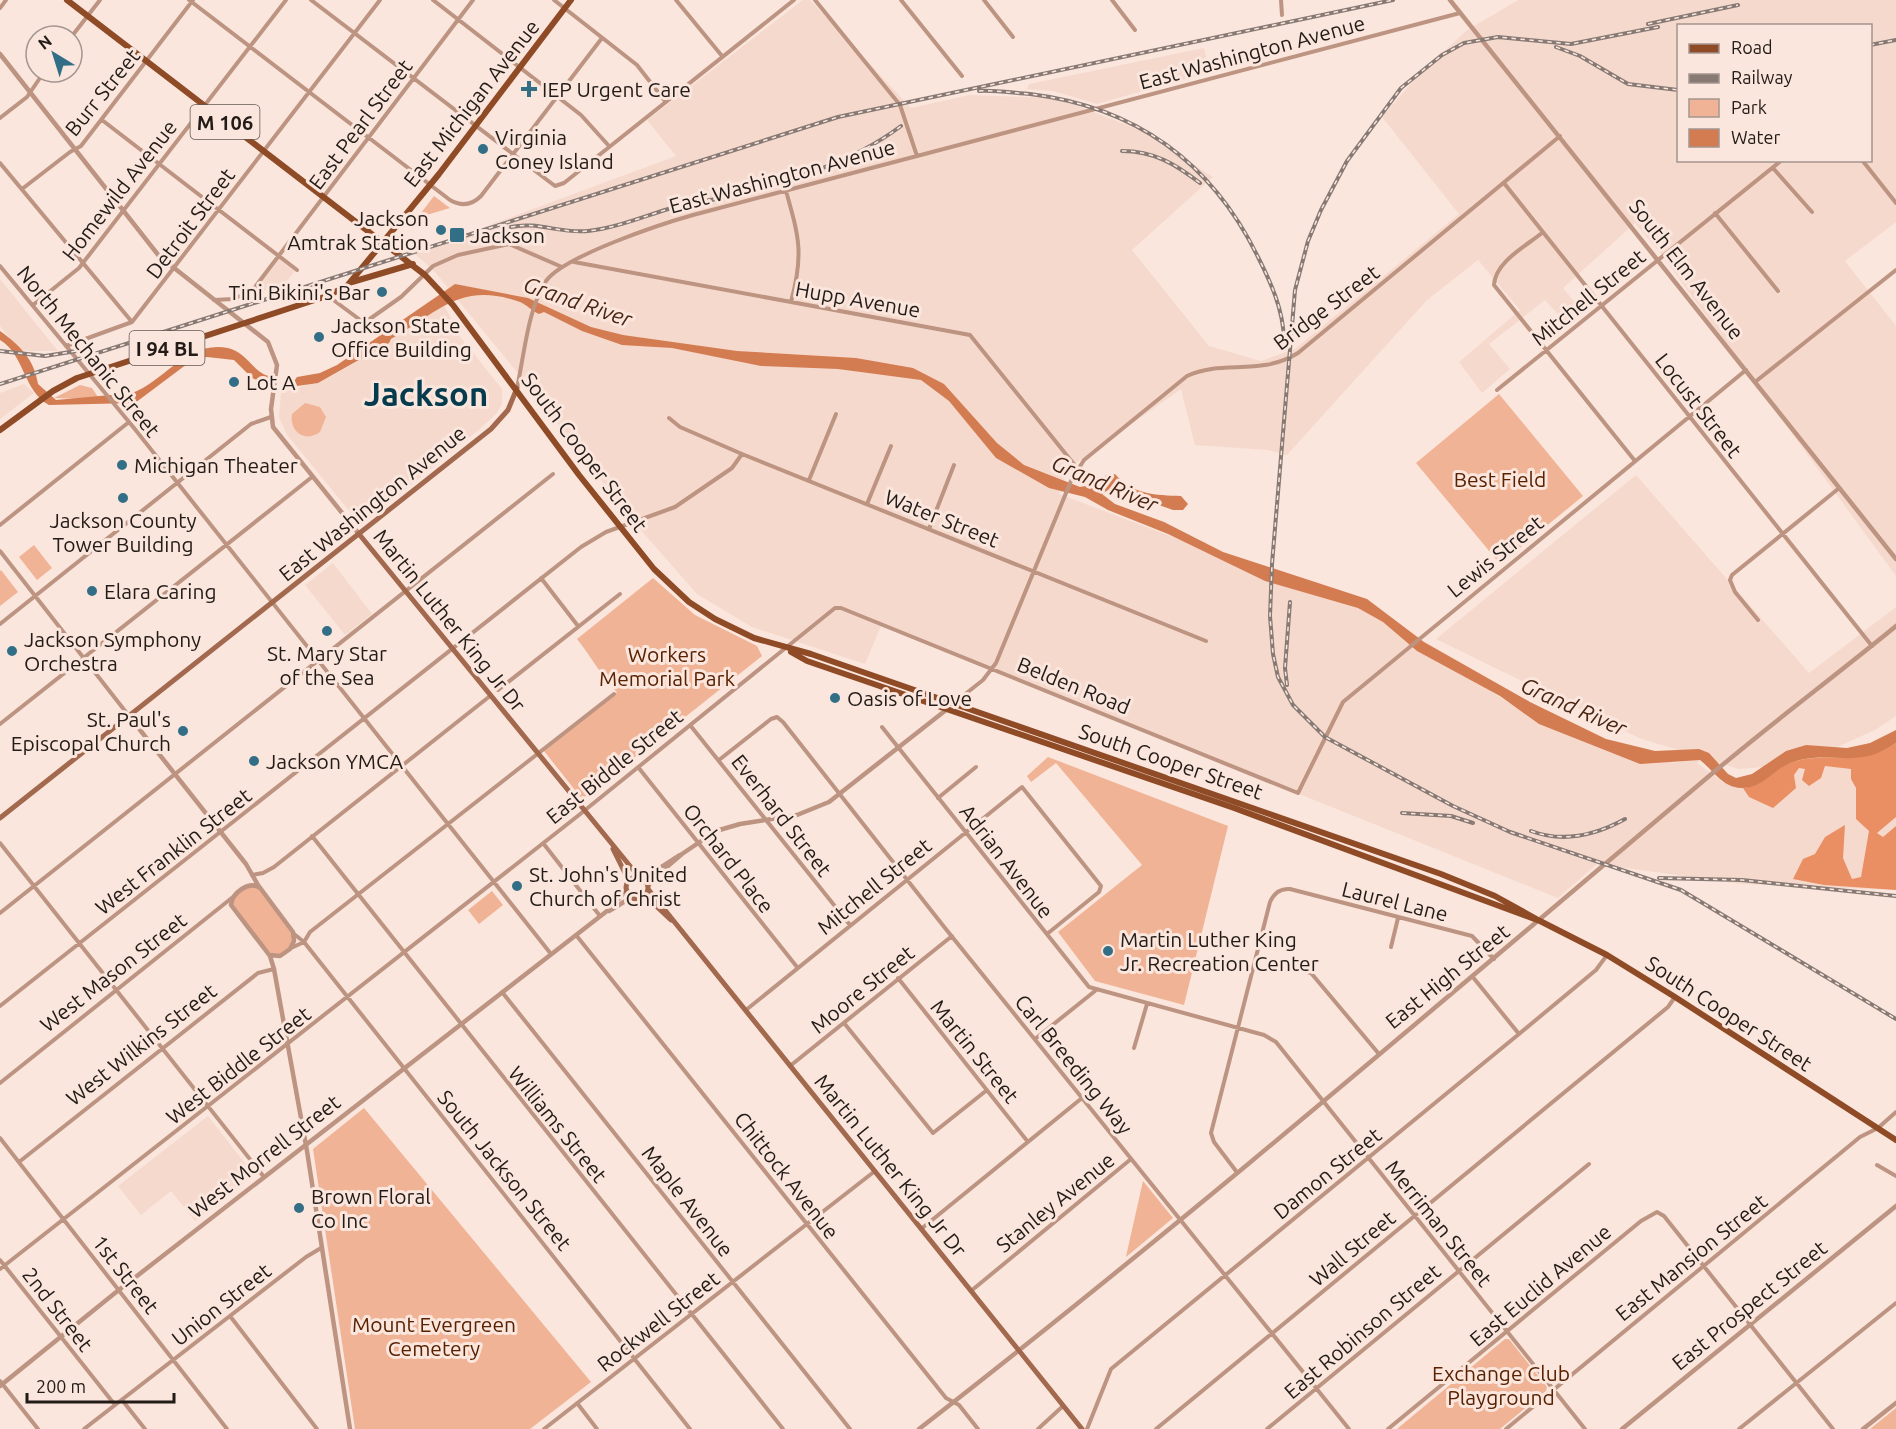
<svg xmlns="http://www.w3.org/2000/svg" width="1896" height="1429" font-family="Ubuntu,sans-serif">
<rect width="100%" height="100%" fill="#fae6dd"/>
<path fill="#f6d9cd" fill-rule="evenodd" d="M803,0H810L911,108L969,95L1051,98L1073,104L1137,129L1213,177L1132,250L1209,346L1261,361L1295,349L1459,214L1382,117L1415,79L1466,31L1518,0H1896V222L1845,261L1896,326V576L1661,254L1635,223L1563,288L1582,311L1566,323L1545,300L1489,344L1510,369L1482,393L1459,362L1520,310L1478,260L1427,300L1287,455L1268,450L1195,445L1181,389L1069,468L1059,494L1364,609L1526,714L1674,763L1693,759L1700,760L1697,763L1724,783L1797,764L1739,769L1639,738L1436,639L1636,475L1809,673L1896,607V716L1875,730L1802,763L1871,761L1896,746V890L1742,884L1597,864L1558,898L881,626L865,664L752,627L697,594L632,520L526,383L435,272L414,253L676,156L647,120ZM1678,26H1870V160H1678Z
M1204,48L1210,72L1097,104L1053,91L1027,89L1029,84Z
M279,259L295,271L285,283L261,292L257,287Z
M0,279L58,351H30L18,349L0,326Z
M444,305L451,318L449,323L502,389V404L496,414L481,428L367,521L355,518L287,435L279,417L281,393L328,378L365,357Z
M24,384L34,393L0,419V393Z
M333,563L372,614L345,635L305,585Z
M208,1116L254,1175L195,1221L171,1191L141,1215L118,1186Z"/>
<path fill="#f1b395" d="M434,196L450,208L423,216L421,213Z
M80,385L92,388L98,397L87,399L54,398Z
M1499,394L1583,496L1500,564L1416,463Z
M305,403L320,407L326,417L320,432C305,443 289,432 292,414Z
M34,545L52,568L37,580L19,557Z
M1,570L18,592L0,606V571Z
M653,578L695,615L757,646L762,656L582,799L544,751L617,692C604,680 590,655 577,639Z
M1048,757L1228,826L1184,1005L1095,981L1058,932L1142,865L1056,763L1031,782L1027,776Z
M258,885L291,927L293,945L282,955L271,956L232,907L231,900L247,886Z
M492,891L503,905L479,924L468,910Z
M364,1108L591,1382L530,1429H355L313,1149Z
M1143,1181L1173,1218L1126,1257L1127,1252Z
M1505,1339H1509L1547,1387L1546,1391L1500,1429H1397Z
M1896,1408V1429H1870Z"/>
<path fill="#e98f63" d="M1896,743V817L1877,833L1883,837L1896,826V890L1824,885L1793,879L1803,859L1815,854L1825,837L1845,825L1843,858L1852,879L1861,877L1869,831L1856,819V788L1851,779V769L1825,766L1821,778L1809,786L1802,780L1805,769L1799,768L1794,775L1796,788L1773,808L1749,797L1743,788C1765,786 1775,766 1796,761C1832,751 1861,768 1896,743Z"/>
<path fill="#d47c51" d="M455,284L528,298L591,327L623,335L737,351L856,358L913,368L944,384L997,443L1024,465L1080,487L1101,483L1106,475L1115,474C1133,495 1156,495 1181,496L1188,504L1183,510H1173L1111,488L1102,494L1115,504L1164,522L1223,552L1367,599L1424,642L1530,702L1606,739L1655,751L1699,749L1709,753L1728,774L1736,778L1752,774L1786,751L1806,745L1847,748L1870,743L1896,730V743C1857,771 1831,749 1793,762C1773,769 1763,789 1741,788C1722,787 1714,771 1700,760L1640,764L1539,724L1500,696L1417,651L1383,622L1358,608L1265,581L1168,534L1108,510L1085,497L1049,488L996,458L949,401L921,380L838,369L761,366L672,348L622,345L582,331L544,312L539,314C532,311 527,305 520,302C460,281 439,312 391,339L389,343L318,383L290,387L297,377L320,373L337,365Z
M0,331C19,345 34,358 38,384L56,400L132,393C165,381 187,340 228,348C248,353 254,374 270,376L264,383L252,378L234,360L207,357L191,361L135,403L49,405C23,391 25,355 0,340Z"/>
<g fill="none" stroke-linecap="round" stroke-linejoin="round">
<path stroke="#bc9481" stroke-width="4" d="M189,0L450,200C462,207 472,205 481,196L602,38
M311,0L555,186L564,183L794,0
M433,0L581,115L609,146
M554,0L637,65L665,101
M676,0L722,56
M815,0L900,105L917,156
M901,0L962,76
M984,0L1013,37
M1112,0L1135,30
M1281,0L1282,15
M0,8L6,0
M72,36L100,0
M0,118L27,97L44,72
M102,120L297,270
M1862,160L1896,203
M0,163L132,322
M1773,168L1812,212
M1504,183L1872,646
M22,189L70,152L81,146L193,0
M786,191C799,237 804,254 791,302
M1715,213L1778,291
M1542,233C1526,246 1495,262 1494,285L1635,461
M574,262L970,335L1077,468
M0,266L134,428L551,954
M328,296L371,328
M214,300L233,299L252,291L473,0
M33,305L79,268L286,0
M364,323L401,297L433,266L458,255L509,244L562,267
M66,346L132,322L380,0
M1755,382L1896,270
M517,388C524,356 528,308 546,281C564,256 661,224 693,215L1460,13
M1497,390L1782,160
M669,418L680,427L742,454L1206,641
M809,480L836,414
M867,504L891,446
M0,525L129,422
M929,529L954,465
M0,551L129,716
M541,578L578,626
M1758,620L1735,592L1730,580L1732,575L1838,489
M0,624L251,424L271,417
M498,690L620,594
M954,703L983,680L996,663L1071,481L1084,460L1187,376C1223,359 1259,377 1298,353L1560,136
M0,724L312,477
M690,725L850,925
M882,727L1089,987L1264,1035L1276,1042L1585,1429
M719,760L771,719L777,717L783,722L945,928L1349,1429
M638,767L797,967
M938,798L976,767
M312,836L783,1429
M0,843L264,1177
M543,843L600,916
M252,875L263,873L274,867L490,696
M0,913L553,474
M294,934L304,942L690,1429
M576,935L946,1398L959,1405L978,1429
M1391,947L1398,918
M291,948L304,942L310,932L614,694
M1256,956L1311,973L1379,1054
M1472,976L1519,1034
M898,978L1028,1142
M502,992L850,1429
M0,1006L581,547L606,532L675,507L732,468L742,454
M746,1010L1022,787L1101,886L1099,892L1047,934
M844,1023L933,1133L987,1090
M1035,1039L1095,991
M1134,1048L1147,1004
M790,1066L952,936
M0,1083L233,897
M0,1138L227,1429
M19,1162L258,973L274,969
M1877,1165L1896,1176
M1236,1171L1214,1142L1211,1133L1270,902C1274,893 1280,888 1290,889L1472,936L1494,959
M921,1229L1082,1098
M0,1260L115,1405
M0,1269L579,815L835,608H841L1298,793L1343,702L1746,370
M971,1291L1131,1159
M230,1316L317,1429
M0,1381L38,1429
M122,1400L145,1429
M577,1403L597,1429
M84,1429L306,1257L321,1248
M544,1429L875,1171
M1038,1429L1063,1406
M1087,1429L1111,1369L1519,1034L1596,970L1607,955
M1156,1429L1668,1007L1675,997
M1267,1429L1589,1164
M1388,1429L1641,1221L1657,1212L1664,1216L1833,1429
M1506,1429L1860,1137L1878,1128L1896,1112
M1739,1429L1896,1303"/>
<path stroke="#bc9481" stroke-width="4.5" d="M1450,0L1896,559
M0,54L159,256L268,342L277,365L271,409L273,427L359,534
M129,716L246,864L258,885L293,932L294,941L290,949L280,956L270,955
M643,879L680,855
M648,886L655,877L682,854L716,831L740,824L797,815L829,802L946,710
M260,888C249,880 232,893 231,905L270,956L274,969L307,1151L350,1429
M609,911L632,897
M0,1386L115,1293L607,911L627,890
M919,1429C1188,1220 1447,997 1708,777C1769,725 1834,677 1896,626
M1622,1429L1896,1206
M1863,1429L1896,1403"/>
<path stroke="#a3694e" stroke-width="5" d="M359,534L639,877
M0,818L491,429L508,410L517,388
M613,849L629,881
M626 888a11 11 0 1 1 22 0a11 11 0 1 1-22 0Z
M648,889L1082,1429
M641,898L654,904L671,920"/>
<path stroke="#8f4a26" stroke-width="6" d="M67,0L425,275L453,305L579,475L654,569L689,602L715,619L754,638L811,654L946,701L1441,874L1495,896L1540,921
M352,282L413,264
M0,430L53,391L77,378L327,296L347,286L439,174L571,0
M791,652L807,661L1234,808L1540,921L1607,955L1675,997L1896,1140"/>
<g stroke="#877973" stroke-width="4">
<path id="rail" d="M1648,24L1738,5
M1658,27L1571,44L1498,37L1464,43L1442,55L1401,88L1347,161L1321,210L1308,241L1295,290L1272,564L1270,616L1273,654L1278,677L1293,705L1325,737L1453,806L1510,832L1681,890L1896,1019
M1870,45L1896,40
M1556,47L1580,56L1628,84L1678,90
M979,91C996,90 1013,93 1030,94C1135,107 1211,161 1258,257C1271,283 1283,309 1284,339
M1122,151C1154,151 1175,164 1200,183
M511,227C537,221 561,234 588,231C617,228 647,215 675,207C690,203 705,202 720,198C783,183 849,165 901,126
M0,351L45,356L83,350
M0,384L838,117L1393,0
M1287,685L1285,668L1290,602
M1402,813L1451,816L1473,823
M1531,831C1563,843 1596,835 1625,819
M1659,878L1742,880L1896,896"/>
</g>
<use href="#rail" stroke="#fae6dd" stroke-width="1.5" stroke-dasharray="4.5" stroke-linecap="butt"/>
</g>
<g fill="#326e86" stroke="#fae6dd" stroke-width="2">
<path d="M526 80h6v6h6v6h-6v6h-6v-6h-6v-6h6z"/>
<circle cx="483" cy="149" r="6"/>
<circle cx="441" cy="230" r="6"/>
<rect x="449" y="227" width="16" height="16" rx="3"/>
<circle cx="382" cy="292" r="6"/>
<circle cx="319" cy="337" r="6"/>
<circle cx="234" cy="382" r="6"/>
<circle cx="122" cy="465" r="6"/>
<circle cx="123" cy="498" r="6"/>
<circle cx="92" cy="591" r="6"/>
<circle cx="327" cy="631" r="6"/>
<circle cx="12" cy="651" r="6"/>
<circle cx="835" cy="698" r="6"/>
<circle cx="183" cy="731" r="6"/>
<circle cx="254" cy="761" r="6"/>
<circle cx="517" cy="886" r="6"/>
<circle cx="1108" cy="951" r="6"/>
<circle cx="299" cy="1208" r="6"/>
</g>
<g text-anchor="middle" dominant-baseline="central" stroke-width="6" stroke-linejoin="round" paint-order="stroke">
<g fill="#fae6dd" stroke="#635852" stroke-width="1.5">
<rect x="190.5" y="105" width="69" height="34" rx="4.5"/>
<rect x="129.5" y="331" width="75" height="34" rx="4.5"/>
</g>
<g font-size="20" font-weight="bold" fill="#221b17">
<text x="225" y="122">M 106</text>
<text x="167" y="348">I 94 BL</text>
</g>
<g font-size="21" fill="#221b17" stroke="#fae6dd">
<text transform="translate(1252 52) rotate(-15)">East Washington Avenue</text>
<text transform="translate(102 92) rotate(-51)">Burr Street</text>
<text transform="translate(471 103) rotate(-52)">East Michigan Avenue</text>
<text transform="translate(360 124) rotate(-53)">East Pearl Street</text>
<text transform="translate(782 176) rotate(-15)">East Washington Avenue</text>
<text transform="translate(119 190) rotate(-52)">Homewild Avenue</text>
<text transform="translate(190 223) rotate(-53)">Detroit Street</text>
<text transform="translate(1687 269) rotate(52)">South Elm Avenue</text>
<text transform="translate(1588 297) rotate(-39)">Mitchell Street</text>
<text transform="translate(858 299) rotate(10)">Hupp Avenue</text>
<text transform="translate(1326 307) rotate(-37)">Bridge Street</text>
<text transform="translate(89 351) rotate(51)">North Mechanic Street</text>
<text transform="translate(1699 405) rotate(52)">Locust Street</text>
<text transform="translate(585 452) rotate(53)">South Cooper Street</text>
<text transform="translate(372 503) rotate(-39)">East Washington Avenue</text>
<text transform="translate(942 518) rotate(22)">Water Street</text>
<text transform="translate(1495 556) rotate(-39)">Lewis Street</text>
<text transform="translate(450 620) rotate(51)">Martin Luther King Jr Dr</text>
<text transform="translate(1074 685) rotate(22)">Belden Road</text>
<text transform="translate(1171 761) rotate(19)">South Cooper Street</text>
<text transform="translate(614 766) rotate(-39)">East Biddle Street</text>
<text transform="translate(782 815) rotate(52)">Everhard Street</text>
<text transform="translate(173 851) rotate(-38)">West Franklin Street</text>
<text transform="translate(729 858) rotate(52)">Orchard Place</text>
<text transform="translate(1007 861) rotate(52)">Adrian Avenue</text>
<text transform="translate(874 886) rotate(-39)">Mitchell Street</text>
<text transform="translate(1395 901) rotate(14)">Laurel Lane</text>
<text transform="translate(113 972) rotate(-38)">West Mason Street</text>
<text transform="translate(1447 976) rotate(-39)">East High Street</text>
<text transform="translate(862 989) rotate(-39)">Moore Street</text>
<text transform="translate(1729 1013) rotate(33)">South Cooper Street</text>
<text transform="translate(141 1044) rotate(-38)">West Wilkins Street</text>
<text transform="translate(975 1051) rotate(51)">Martin Street</text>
<text transform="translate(1074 1064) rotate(51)">Carl Breeding Way</text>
<text transform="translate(238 1065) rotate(-38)">West Biddle Street</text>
<text transform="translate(558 1124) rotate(51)">Williams Street</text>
<text transform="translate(264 1156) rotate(-38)">West Morrell Street</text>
<text transform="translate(891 1165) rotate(51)">Martin Luther King Jr Dr</text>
<text transform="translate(505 1170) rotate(51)">South Jackson Street</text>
<text transform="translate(1327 1173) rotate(-39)">Damon Street</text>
<text transform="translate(787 1175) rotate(52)">Chittock Avenue</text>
<text transform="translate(688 1201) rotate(52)">Maple Avenue</text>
<text transform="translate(1055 1202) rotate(-39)">Stanley Avenue</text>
<text transform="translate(1439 1223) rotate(51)">Merriman Street</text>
<text transform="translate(1352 1248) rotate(-40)">Wall Street</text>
<text transform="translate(1691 1257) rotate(-39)">East Mansion Street</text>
<text transform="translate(126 1274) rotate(52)">1st Street</text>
<text transform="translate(1540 1285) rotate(-40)">East Euclid Avenue</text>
<text transform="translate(221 1304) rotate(-38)">Union Street</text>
<text transform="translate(1749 1305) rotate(-39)">East Prospect Street</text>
<text transform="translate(58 1309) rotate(52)">2nd Street</text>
<text transform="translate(658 1321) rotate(-38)">Rockwell Street</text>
<text transform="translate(1362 1331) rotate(-40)">East Robinson Street</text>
</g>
<g font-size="21" fill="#221b17" stroke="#fae6dd" text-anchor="start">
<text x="542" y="89">IEP Urgent Care</text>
<text x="495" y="137">Virginia<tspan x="495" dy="24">Coney Island</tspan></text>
<text x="429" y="218" text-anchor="end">Jackson<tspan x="429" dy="24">Amtrak Station</tspan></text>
<text x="470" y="235">Jackson</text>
<text x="370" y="292" text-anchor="end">Tini Bikini's Bar</text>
<text x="331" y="325">Jackson State<tspan x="331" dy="24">Office Building</tspan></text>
<text x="246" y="382">Lot A</text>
<text x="134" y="465">Michigan Theater</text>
<text x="123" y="520" text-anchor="middle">Jackson County<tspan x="123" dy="24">Tower Building</tspan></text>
<text x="104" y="591">Elara Caring</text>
<text x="24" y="639">Jackson Symphony<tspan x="24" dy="24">Orchestra</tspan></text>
<text x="327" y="653" text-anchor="middle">St. Mary Star<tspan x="327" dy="24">of the Sea</tspan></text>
<text x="847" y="698">Oasis of Love</text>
<text x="171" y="719" text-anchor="end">St. Paul's<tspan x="171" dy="24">Episcopal Church</tspan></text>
<text x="266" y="761">Jackson YMCA</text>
<text x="529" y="874">St. John's United<tspan x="529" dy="24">Church of Christ</tspan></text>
<text x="1120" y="939">Martin Luther King<tspan x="1120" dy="24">Jr. Recreation Center</tspan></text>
<text x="311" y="1196">Brown Floral<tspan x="311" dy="24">Co Inc</tspan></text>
</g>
<g font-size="21" fill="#592100" stroke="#fae6dd">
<text x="1500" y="479">Best Field</text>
<text x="667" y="654">Workers<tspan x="667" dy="24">Memorial Park</tspan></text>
<text x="434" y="1324">Mount Evergreen<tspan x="434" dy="24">Cemetery</tspan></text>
<text x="1501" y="1373">Exchange Club<tspan x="1501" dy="24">Playground</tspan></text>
</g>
<g font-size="22" font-style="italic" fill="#492513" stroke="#fae6dd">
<text transform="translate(578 301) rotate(19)">Grand River</text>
<text transform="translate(1105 483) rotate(23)">Grand River</text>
<text transform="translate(1574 706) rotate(24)">Grand River</text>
</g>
<g font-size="33" font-weight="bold" fill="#063b4d" stroke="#fae6dd">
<text x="426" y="393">Jackson</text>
</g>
</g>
<rect x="1677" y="24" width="195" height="138" fill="#fae6dd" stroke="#a4958e" stroke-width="1.5"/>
<rect x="1689" y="44" width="30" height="9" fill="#8f4a26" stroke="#a4958e" stroke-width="1.5"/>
<text x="1731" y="54" font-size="18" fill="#221b17">Road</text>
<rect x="1689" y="74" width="30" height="9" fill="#877973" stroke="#a4958e" stroke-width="1.5"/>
<text x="1731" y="84" font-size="18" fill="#221b17">Railway</text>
<rect x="1689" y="99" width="30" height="18" fill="#f1b395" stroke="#a4958e" stroke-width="1.5"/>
<text x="1731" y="114" font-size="18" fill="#221b17">Park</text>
<rect x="1689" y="129" width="30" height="18" fill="#d47c51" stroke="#a4958e" stroke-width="1.5"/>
<text x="1731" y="144" font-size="18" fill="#221b17">Water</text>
<g transform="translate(54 54) rotate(322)"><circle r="28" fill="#fae6dd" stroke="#a4958e" stroke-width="1.5"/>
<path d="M0-4.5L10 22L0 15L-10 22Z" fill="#326e86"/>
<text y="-9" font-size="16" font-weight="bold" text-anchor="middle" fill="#221b17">N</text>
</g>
<path d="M27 1393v9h147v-9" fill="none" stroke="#221b17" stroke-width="3"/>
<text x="36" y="1393" font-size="18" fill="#221b17" stroke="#fae6dd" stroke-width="4.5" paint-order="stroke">200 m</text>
</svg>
